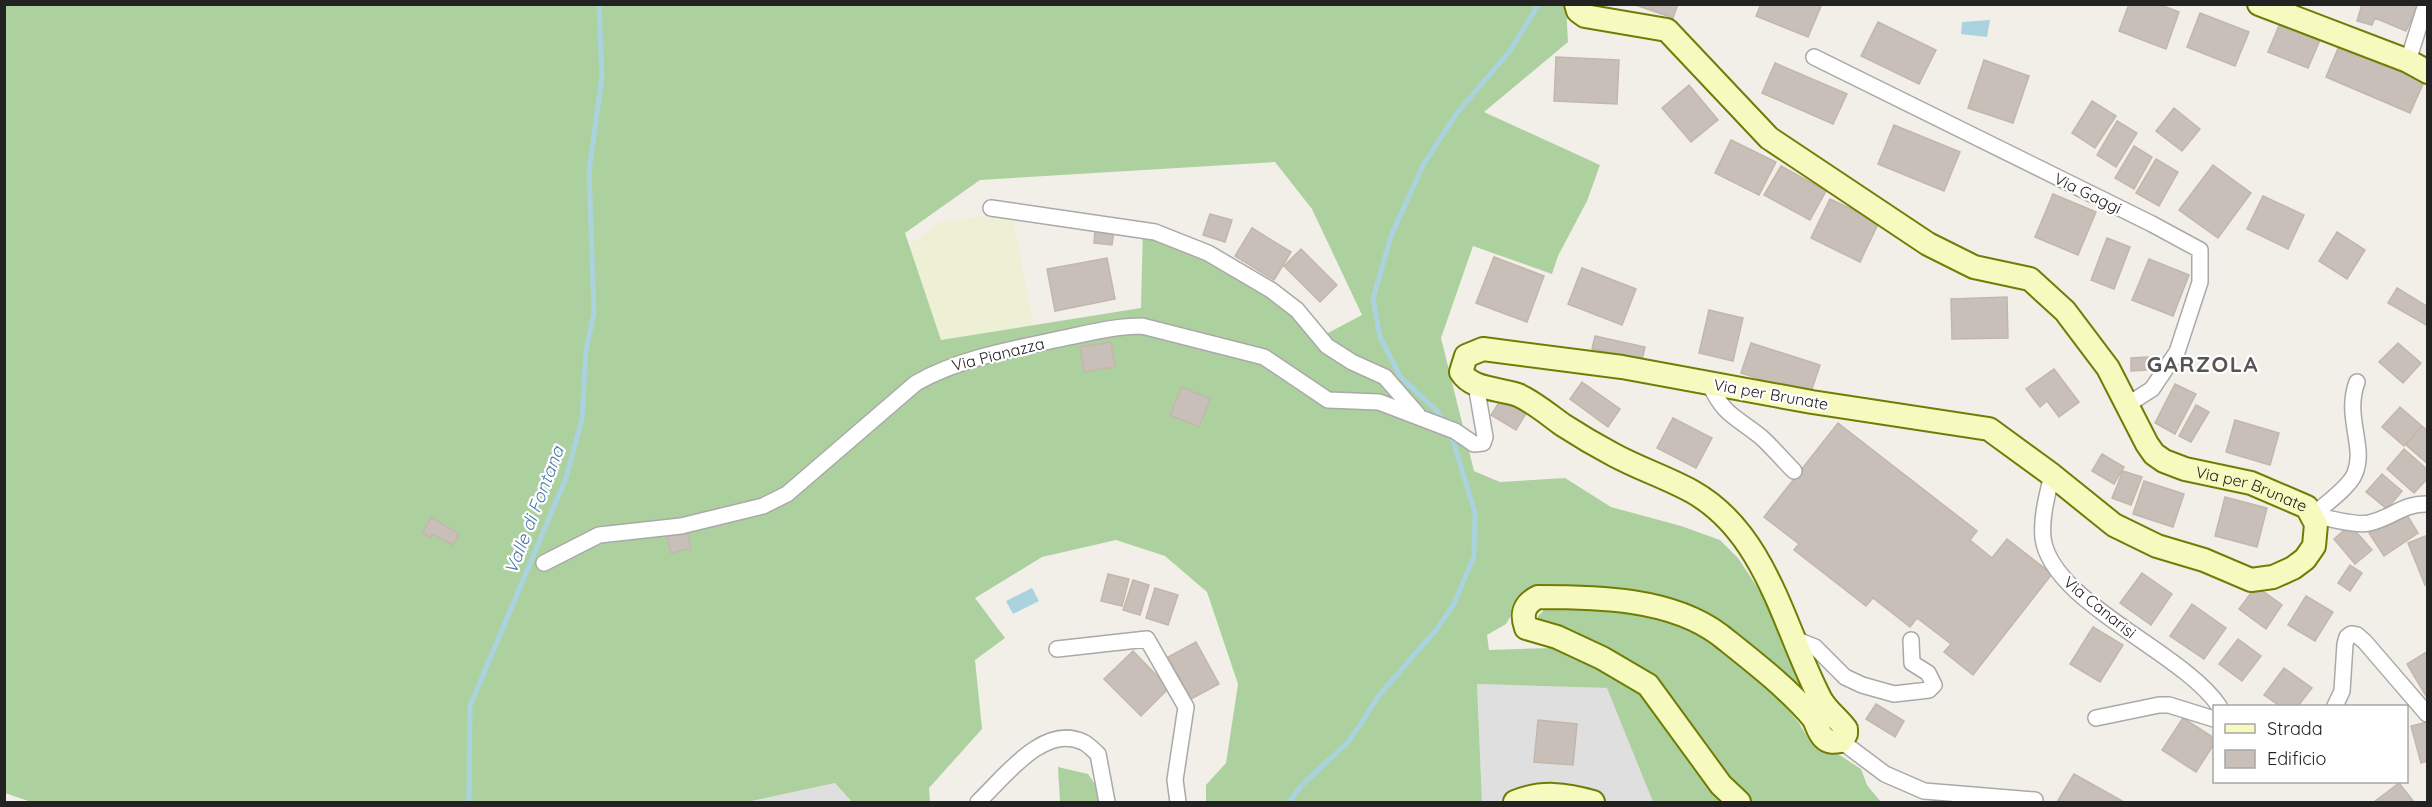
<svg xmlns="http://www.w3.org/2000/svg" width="2432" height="807" font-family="Quicksand,sans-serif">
<rect width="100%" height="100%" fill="#f2efe9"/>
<path fill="#e0dfdf" d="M1477,684L1608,688L1653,802H1482Z
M835,783L852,802H747Z"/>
<path fill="#eef0d5" d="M993,215L1013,219L1034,325L941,340L909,245L940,222Z"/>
<path fill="#add19e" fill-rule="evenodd" d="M5,4L1566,5L1568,42L1484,112L1600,165L1587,201L1558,256L1552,274L1473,246L1441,338L1474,471L1500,482L1565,478L1611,507L1681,526L1720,540L1738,558L1769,605L1820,713L1703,619L1519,602L1506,624L1487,635L1489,650L1550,648L1580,658L1639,692L1706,784L1725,802H1653L1607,688L1477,684L1482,802H1206V785L1226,763L1238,684L1207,592L1165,556L1116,540L1042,557L975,598L1005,638L975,660L982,729L929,788L930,802H852L835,783L747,802H31L5,793ZM1275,162L1312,209L1362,315L1326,334L1292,296L1143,228L1141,308L941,340L905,233L980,180Z
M1548,606H1597L1684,622L1714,640L1780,700L1799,723L1811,743L1822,750L1838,754L1861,769L1867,785L1881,802H1748L1655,685L1538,622V616Z
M1058,767L1088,774L1098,788L1101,802H1060Z"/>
<path fill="#aad3df" d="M1990,20L1987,37L1961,34L1962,22Z
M1032,588L1039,601L1013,614L1006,601Z"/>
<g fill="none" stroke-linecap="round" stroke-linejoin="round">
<path stroke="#aad3df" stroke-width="5" d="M1444,424L1437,411L1400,376L1380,337L1373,299L1391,236L1423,165L1457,113L1509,52L1539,4
M469,802L470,706L566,478L582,419L586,350L594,313L589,171L602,77L599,4
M1289,802L1301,786L1350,740L1380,694L1436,630L1454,604L1474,556L1475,513L1451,434"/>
</g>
<path fill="#c7bfb8" stroke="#c4b6ab" stroke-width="1.5" d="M1633,4H1678L1673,18Z
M1761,4H1822L1808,37L1756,16Z
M2129,4H2158L2179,12L2166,49L2119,31Z
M2362,4H2419L2406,31L2375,18L2372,25L2357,21Z
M2200,13L2249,32L2235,66L2187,47Z
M1878,22L1936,50L1919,84L1861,56Z
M2280,23L2320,40L2308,68L2268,52Z
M2339,46L2424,82L2410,113L2326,77Z
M1556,57L1619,60L1617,104L1554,101Z
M1984,60L2029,76L2013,123L1968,108Z
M1775,63L1847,94L1833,124L1762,93Z
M1689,85L1718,120L1691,142L1662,108Z
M2092,101L2116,116L2095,148L2072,133Z
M2174,108L2200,129L2182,151L2156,131Z
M2117,121L2137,133L2116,167L2097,155Z
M1894,125L1960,152L1944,191L1878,164Z
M1731,140L1776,162L1759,195L1715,173Z
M2134,146L2152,157L2134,189L2115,178Z
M2156,159L2178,172L2159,206L2136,193Z
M2213,165L2251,193L2218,238L2179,210Z
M1781,166L1826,191L1810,220L1764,195Z
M2053,194L2096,212L2078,255L2035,237Z
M2263,196L2304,215L2288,249L2247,229Z
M1830,199L1879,222L1860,262L1811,238Z
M1210,214L1232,220L1225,242L1203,235Z
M1252,228L1291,252L1274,280L1235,256Z
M1095,229L1114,231L1112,245L1094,243Z
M2337,232L2365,250L2347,279L2319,261Z
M2107,238L2130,247L2114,289L2091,280Z
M1301,249L1337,285L1320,302L1284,266Z
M1494,257L1544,276L1527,322L1476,303Z
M1107,258L1115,299L1055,311L1047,269Z
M2149,259L2189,275L2173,316L2132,300Z
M1582,268L1636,289L1622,325L1568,304Z
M2397,288L2428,307V326L2388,303Z
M2007,297L2008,338L1952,339L1951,299Z
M1709,310L1743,318L1733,361L1699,353Z
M1595,336L1645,347L1642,360L1592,349Z
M1111,342L1115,367L1084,372L1080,347Z
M1751,343L1820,365L1810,395L1741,373Z
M2398,343L2421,363L2403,383L2379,362Z
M2148,357V370L2131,371V358Z
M2054,369L2079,402L2059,417L2047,401L2040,407L2026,389Z
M1582,382L1620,409L1608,427L1570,399Z
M2175,384L2196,394L2175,434L2155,423Z
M1182,387L1210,399L1199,427L1170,415Z
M1503,396L1527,412L1516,430L1491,415Z
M2196,405L2209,412L2191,442L2179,436Z
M2400,407L2422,426L2404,446L2382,427Z
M1673,418L1712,438L1696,468L1657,448Z
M2235,420L2279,433L2270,465L2226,452Z
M1838,423L1977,531L1970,540L1992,558L2007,539L2052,574L1973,675L1944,652L1951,644L1917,618L1910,627L1873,598L1866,606L1794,550L1799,544L1764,517Z
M2422,426L2428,431V464L2406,445Z
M2404,449L2428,470V478L2414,493L2387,469Z
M2102,454L2124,467L2114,484L2092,471Z
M2123,471L2142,477L2131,505L2112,498Z
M2382,474L2402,491L2387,509L2366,492Z
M2144,481L2184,494L2173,527L2133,514Z
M2225,497L2267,508L2257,547L2215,536Z
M2404,510L2418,533L2384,556L2369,533Z
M431,517L459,534L453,545L432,534L431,538L423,533Z
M2350,525L2372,550L2355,564L2334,539Z
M687,531L691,548L671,553L667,536Z
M2428,535V583L2425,585L2408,543Z
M2350,565L2362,573L2350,591L2338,583Z
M2142,573L2172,594L2151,625L2120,603Z
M1108,574L1129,579L1122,606L1101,601Z
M1133,580L1149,585L1140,615L1123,610Z
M2256,586L2282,605L2266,629L2239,609Z
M1155,588L1178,595L1168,625L1146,618Z
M2306,596L2333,612L2315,641L2288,625Z
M2192,604L2226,628L2204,659L2170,636Z
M2093,627L2123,645L2100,682L2070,664Z
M2238,639L2261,656L2242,681L2219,664Z
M1196,642L1219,684L1191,699L1168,657Z
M1133,651L1169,688L1141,716L1104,679Z
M2428,651V695L2426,696L2407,664Z
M2284,668L2312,688L2298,706H2280L2264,695Z
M1876,704L1904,721L1895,737L1866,719Z
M2183,718L2214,738V744L2196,772L2162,750Z
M1538,720L1577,724L1573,765L1534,762Z
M2428,722V761L2421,763L2411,726Z
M2074,774L2124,802H2057Z
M2399,783L2414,802H2374Z"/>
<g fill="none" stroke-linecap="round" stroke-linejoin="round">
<g stroke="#a9a9a9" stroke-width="18">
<path id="street" d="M1814,57L2152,224L2200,250V282L2177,352L2152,389L2127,405
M2408,61L2426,4
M991,208L1155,232L1208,253L1271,290L1297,310L1327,346L1352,362L1385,377L1418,415
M1709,383C1725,417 1734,415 1761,437C1772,447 1783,460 1794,471
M2052,475C2047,496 2041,517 2043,538C2051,602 2183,652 2219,706
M2313,515C2324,505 2350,487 2355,473C2366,446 2344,417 2357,382
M2313,515C2327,518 2356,526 2369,523C2392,518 2403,503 2428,504
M544,563L599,535L681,526L763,506L787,494L916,383C962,357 1018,348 1069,337C1093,332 1117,326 1142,326L1264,357L1328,400L1379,402L1455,431L1474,444L1483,443L1485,437L1476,385
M1795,639L1815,647L1845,677L1862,685L1894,694L1929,690L1934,685L1928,673L1912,663L1911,640
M1057,649L1147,639L1186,707L1175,780L1178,802
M2335,706L2342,691L2345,644L2347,637L2351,634L2357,635L2365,642L2427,714
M2096,718L2159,705H2169L2214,719
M1841,741L1885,774L1924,791L2035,800
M978,802C1003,779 1043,723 1083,742C1088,744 1093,750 1098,754L1107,802"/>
</g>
<g stroke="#707d05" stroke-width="26">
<g id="secondary">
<path id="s1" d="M1576,4L1578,11L1585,16L1667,30L1769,138L1928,244L1974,267L2030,279L2065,311L2108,368L2147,444L2154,454L2164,461L2185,469L2251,483L2307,507L2316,524L2314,546L2305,559L2293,568L2273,577L2251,580L2204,560L2157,546L2114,525L2052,475L1989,429L1812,402L1622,367L1483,349L1466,356L1461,372C1472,390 1499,388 1518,395C1534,402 1549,415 1563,425C1580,436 1597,446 1614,455C1640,469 1668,478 1693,492C1767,534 1784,629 1820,698C1826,710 1838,718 1846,729V734L1841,741C1835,742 1828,743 1824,738C1818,733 1817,724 1813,718C1788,688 1750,659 1720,635C1671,598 1597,597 1538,597C1524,604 1521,614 1526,628L1557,637L1602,658L1648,685L1721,785L1739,802"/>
<path d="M2259,4L2408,61L2428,72"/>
<path d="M1515,802C1541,791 1566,794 1593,802"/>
</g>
</g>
<use href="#street" stroke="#fff" stroke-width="15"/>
<use href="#secondary" stroke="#f7fabf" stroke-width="22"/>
</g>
<g text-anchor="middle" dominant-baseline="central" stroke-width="4.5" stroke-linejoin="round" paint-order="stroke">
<g font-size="16" fill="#222" stroke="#fff">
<text transform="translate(2088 193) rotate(26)">Via Gaggi</text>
<text transform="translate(998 354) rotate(-14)">Via Pianazza</text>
<text transform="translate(1771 394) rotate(10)">Via per Brunate</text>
<text stroke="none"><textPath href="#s1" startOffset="868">Via per Brunate</textPath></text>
<text transform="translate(2100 607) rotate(39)">Via Canarisi</text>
</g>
<g font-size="18" font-style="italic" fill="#4a7aab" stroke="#fff">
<text transform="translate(534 510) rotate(-69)">Valle di Fontana</text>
</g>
<g font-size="22" font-weight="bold" letter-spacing="1.5" fill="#555" stroke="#fff">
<text x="2203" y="364">GARZOLA</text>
</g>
</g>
<rect width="2432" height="807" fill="none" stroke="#222222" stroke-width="12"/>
<rect x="2213" y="705" width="195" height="78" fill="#ffffff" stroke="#a7a7a7" stroke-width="1.5"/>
<rect x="2225" y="724" width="30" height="9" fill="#f7fabf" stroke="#a7a7a7" stroke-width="1.5"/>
<text x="2267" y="735" font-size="18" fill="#222222">Strada</text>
<rect x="2225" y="750" width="30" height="18" fill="#c7bfb8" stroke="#a7a7a7" stroke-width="1.5"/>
<text x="2267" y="765" font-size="18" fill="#222222">Edificio</text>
</svg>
